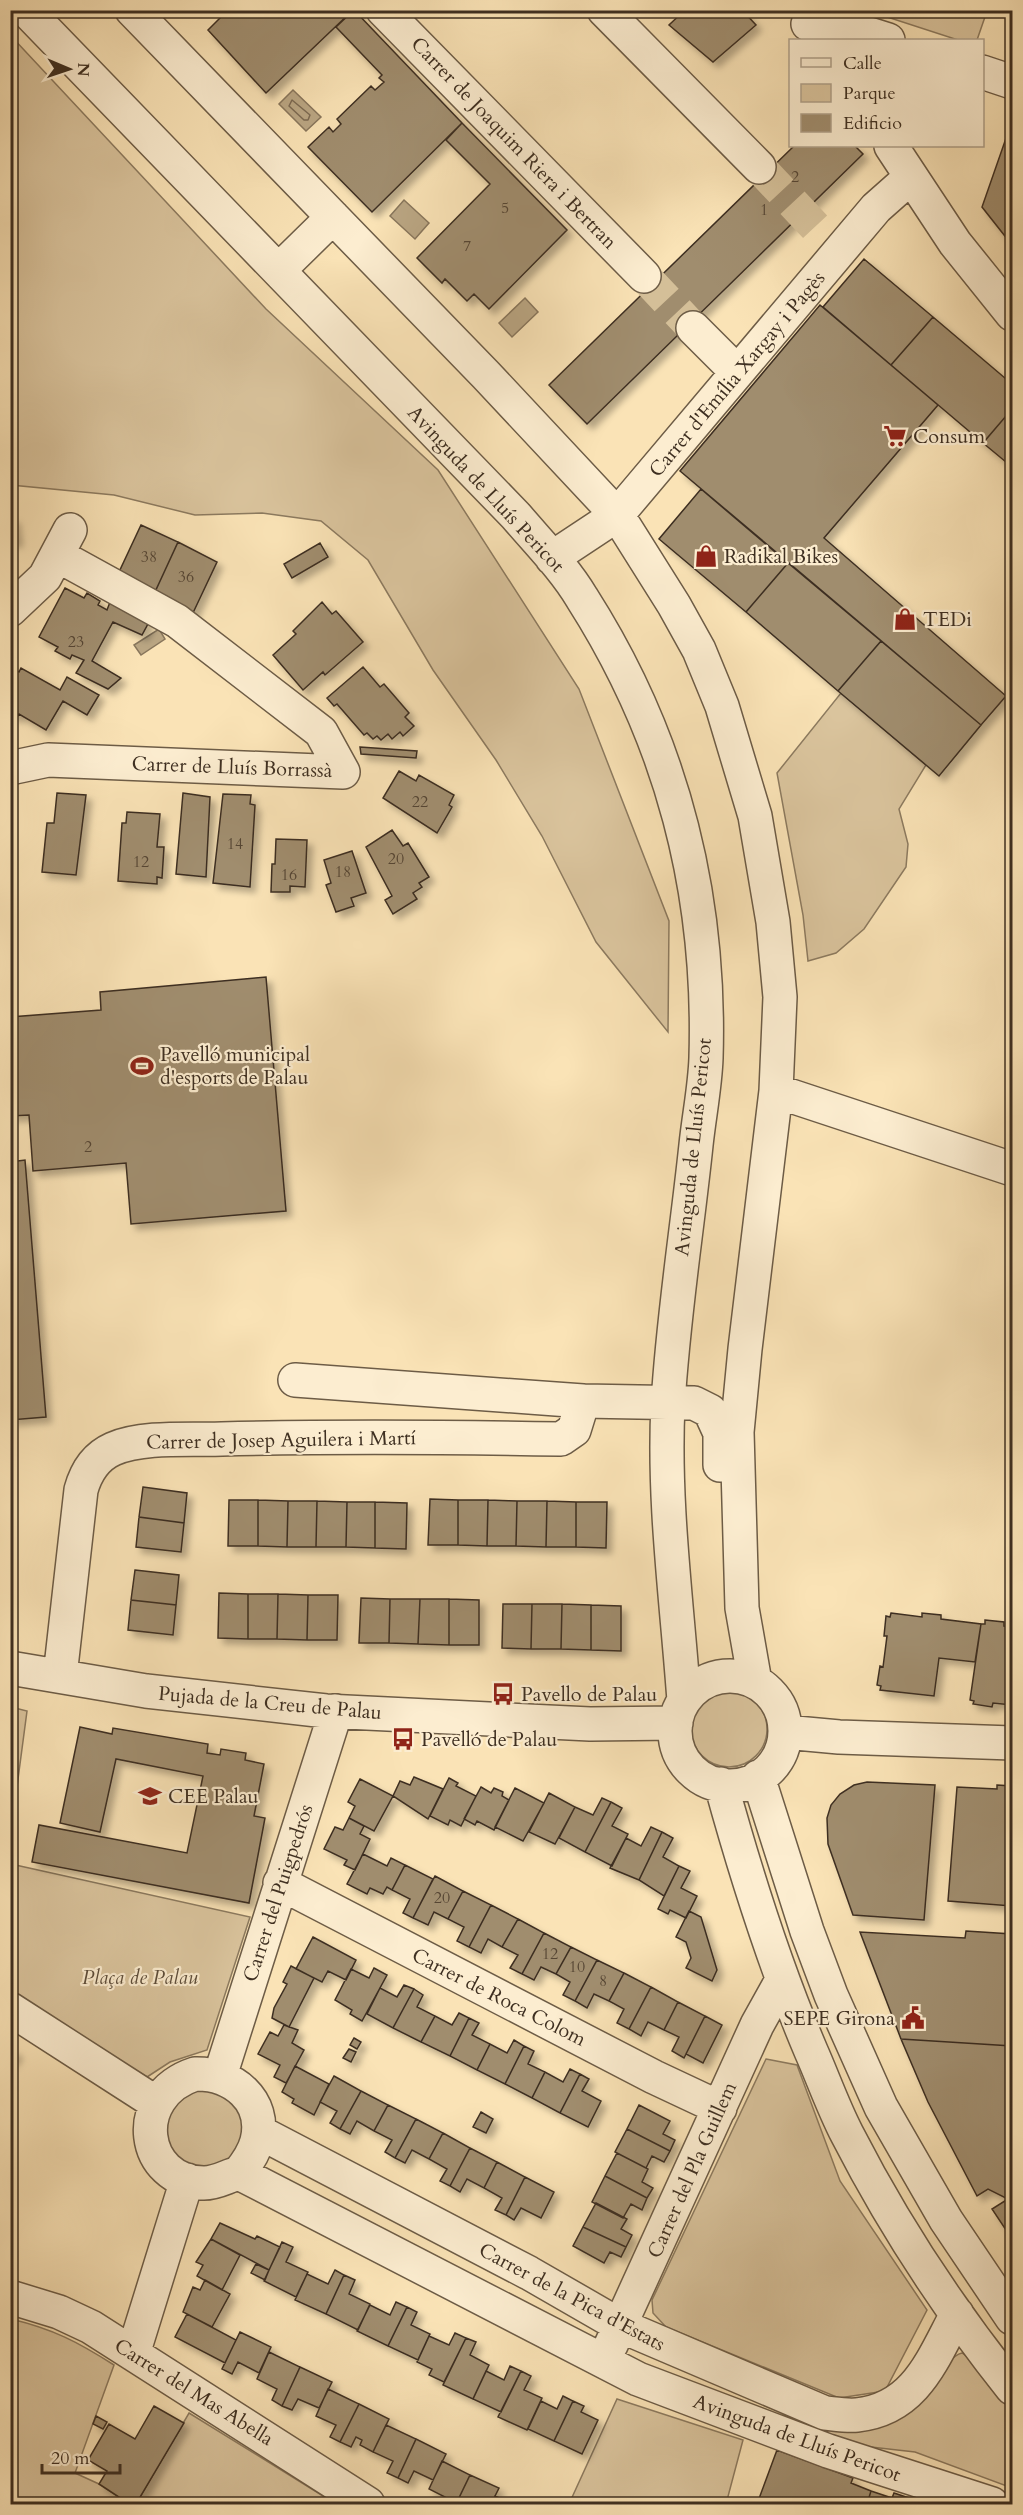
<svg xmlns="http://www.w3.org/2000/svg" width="1023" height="2515" font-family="Cardo,serif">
<defs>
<filter id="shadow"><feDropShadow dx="5.5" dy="5.5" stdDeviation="3" flood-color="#0004"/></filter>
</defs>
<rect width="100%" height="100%" fill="#fae3b6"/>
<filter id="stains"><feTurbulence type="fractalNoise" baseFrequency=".00333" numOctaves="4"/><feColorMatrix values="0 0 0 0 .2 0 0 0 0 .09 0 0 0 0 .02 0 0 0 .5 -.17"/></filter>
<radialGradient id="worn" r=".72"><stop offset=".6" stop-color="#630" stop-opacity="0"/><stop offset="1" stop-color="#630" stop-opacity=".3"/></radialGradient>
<path fill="#dac49d" stroke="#8c7a5f" stroke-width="1.5" d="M879,10H987V11L977,40H958L878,14Z
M11,36L266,309L438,470L579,689L669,921L668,1032L596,942L542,836L496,760L433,670L368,560L321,521L262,513L195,515L114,495L11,485Z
M841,693L926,765L899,809L908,844L906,867L864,929L836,953L808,961L803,915L777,773Z
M691 1729a38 38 0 1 1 76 0a38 38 0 1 1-76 0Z
M11,1707L27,1711L11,1832L10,1707Z
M11,1864L250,1917L207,2050L170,2062L147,2077L11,1996Z
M766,2059L797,2065L840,2181L927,2310L885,2391L839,2398L666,2327L653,2313L652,2300Z
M208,2085L242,2111L243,2145L223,2165L191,2169L170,2153L163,2116L170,2102Z
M11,2319C53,2329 78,2342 114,2365L75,2473L99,2484L125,2501L123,2504H11Z
M962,2353L971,2359L1012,2407V2488L915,2452L862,2446L811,2430L814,2423C833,2422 852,2421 870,2421C878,2420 887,2422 894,2420C930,2410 940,2358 962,2353Z
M617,2399L743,2440L726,2504H569Z
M189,2413L336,2504H136Z"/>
<path fill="#baa683" stroke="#88765c" stroke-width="1.5" d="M293,90L321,117L306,131L279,104Z
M404,200L429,223L415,239L390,216Z
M525,298L538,312L512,337L499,323Z
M159,629L165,639L141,655L134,645Z"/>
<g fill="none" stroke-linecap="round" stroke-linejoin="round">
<path stroke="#7c6a52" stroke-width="1.5" d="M292,100L310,115L308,120H304L289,106Z"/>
</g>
<path fill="#a08d6e" stroke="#3e2f21" stroke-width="1.5" filter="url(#shadow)" d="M228,10H353L266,93L208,30Z
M354,10L462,123L372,212L308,147L329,127L333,132L341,124L337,119L371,86L375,90L384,82L379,78L382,75L336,27Z
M685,10H742L756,25L713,62L669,25Z
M1012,121V245L982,207Z
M462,123L567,230L489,309L474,294L467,301L445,279L442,283L417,258L490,184L446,140Z
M794,146H855L863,154L587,424L549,385Z
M864,259L933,317L891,365L823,307Z
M820,305L938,405L824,538L1006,696L981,725L680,471Z
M933,317L1012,384V409L983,443L891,365Z
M1012,409V467L983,443Z
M701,489L788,563L746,612L659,539Z
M10,518H14L17,541L10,542Z
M141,525L178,542L155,592L119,572Z
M178,542L217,562L192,615L155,592Z
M320,543L328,557L292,578L284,564Z
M788,563L881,641L838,691L746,612Z
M65,588L84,598L87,593L100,601L98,605L107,610L110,602L149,622L142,635L113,622L92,661L121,678L108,689L76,673L84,660L72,655L70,659L55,651L58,647L39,637Z
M322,602L332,614L336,611L363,642L325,675L323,672L303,690L273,655L296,634L293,631Z
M881,641L981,725L939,776L838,691Z
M10,667L19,672L21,668L60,690L67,677L99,695L87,715L63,701L46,730L19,714L17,717L10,714Z
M363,667L380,687L384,684L409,713L405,717L414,726L403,736L400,732L392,739L388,734L381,740L377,736L373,739L367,733L364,735L337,704L334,706L327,698Z
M360,747L417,751L416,758L361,754Z
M399,771L416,781L419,775L454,795L449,805L452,807L437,833L383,798Z
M57,793L86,795L76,875L42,872L47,823H54Z
M183,793L210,797L206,877L176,874Z
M223,794L251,795L250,804L255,805L250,887L213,883Z
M127,812L160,814L157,847H164L162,878L157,877V884L118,881L122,823H126Z
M392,830L403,846L408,843L429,877L419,883L422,887L413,893L417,899L393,914L385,900L392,896L366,847Z
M276,839L307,840L305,887L290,886V892H271L272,864H275Z
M352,851L366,893L351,898L354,906L336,912L326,885L331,883L324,860Z
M266,977L286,1211L131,1224L126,1163L33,1171L29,1115L10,1116V1017L101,1010L100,992Z
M25,1160L46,1417L10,1420V1162Z
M143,1487L187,1493L184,1523L139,1517Z
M430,1499L458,1500V1545H428Z
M229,1500H258V1546H228Z
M258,1500L288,1501L287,1547L258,1546Z
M458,1500H488L487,1546L458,1545Z
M488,1500L517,1501L516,1546H487Z
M288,1501H317L316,1547H287Z
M317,1501L347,1502L346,1547H316Z
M517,1501H547L546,1547L516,1546Z
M547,1501L576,1502V1547H546Z
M347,1502H375V1548L346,1547Z
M375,1502L407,1503L406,1549L375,1548Z
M576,1502H607L606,1548L576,1547Z
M139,1517L184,1523L181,1552L136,1547Z
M135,1570L179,1575L176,1605L131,1600Z
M219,1593L248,1594V1639L218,1638Z
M248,1594H278L277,1639H248Z
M278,1594L308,1595L307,1640L277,1639Z
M308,1595H338L337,1640H307Z
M361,1598L390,1599L389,1643H359Z
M390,1599H420L418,1644L389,1643Z
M420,1599H449V1645L418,1644Z
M449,1599L479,1600V1645H449Z
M131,1600L176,1605L173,1635L128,1630Z
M503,1604H532L531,1649L502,1648Z
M532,1604H562L561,1649H531Z
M562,1604L591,1605V1650L561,1649Z
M591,1605L621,1606V1651L591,1650Z
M891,1613L922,1617V1613L941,1615V1619L981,1624L975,1662L939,1658L934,1696L880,1690L881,1686L877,1685L880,1666L883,1667L887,1636H884L886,1616L890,1617Z
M985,1620L1004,1622V1626L1012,1627V1705L993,1703L992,1707L973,1704L974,1701L970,1700L981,1624H985Z
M80,1727L112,1734L113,1728L208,1744L207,1753L220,1755L221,1749L246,1753L245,1760L264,1764L254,1816L265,1818L249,1903L32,1862L39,1825L187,1853L203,1776L116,1759L100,1832L60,1823Z
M414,1777L443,1789L428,1819L393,1796L400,1781L410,1785Z
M449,1778L458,1783L456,1786L476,1796L461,1826L450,1820L448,1825L430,1816Z
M360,1779L393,1796L374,1831L349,1818L355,1806L348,1802Z
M867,1782L935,1785L924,1920L853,1915L828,1844L827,1818L831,1805L840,1794L854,1785Z
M997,1785L1012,1786V1906L948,1901L957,1787L997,1789Z
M481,1787L491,1793L494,1788L503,1792L502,1796L509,1800L494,1830L477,1821L475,1825L464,1819Z
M515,1788L544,1803L523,1841L495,1827Z
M549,1793L575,1807L555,1844L529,1832Z
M602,1798L611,1802L585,1852L559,1838L575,1807L593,1815Z
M611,1802L622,1808L612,1826L628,1834L612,1866L585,1852Z
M349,1818L364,1826L360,1834L370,1839L355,1870L344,1865L347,1860L324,1849L335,1827L343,1830Z
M651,1827L662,1832L639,1880L610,1868L626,1838L641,1846Z
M662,1832L673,1838L663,1857L679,1866L664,1896L639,1880Z
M363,1854L387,1866L391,1858L405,1865L392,1890L387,1887L383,1894L370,1888L367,1894L347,1884Z
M405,1865L433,1879L413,1918L403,1913L410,1899L392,1890Z
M679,1866L690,1871L681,1888L697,1896L686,1918L670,1910L668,1914L658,1909Z
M435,1876L463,1891L448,1919L434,1912L428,1925L413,1918Z
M463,1891L491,1905L469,1947L457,1941L464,1927L448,1919Z
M491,1905L518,1919L502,1947L488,1939L481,1953L469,1947Z
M689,1911L701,1917L717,1970L712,1981L686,1968L691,1958L686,1942L676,1937Z
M518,1919L544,1933L522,1974L510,1968L518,1955L502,1947Z
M966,1931L1012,1934V2046L901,2039L860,1932L965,1938Z
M544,1933L571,1947L556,1974L541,1967L534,1980L522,1974Z
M313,1937L356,1960L346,1980L328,1971L322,1982L296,1969Z
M571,1947L597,1960L575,2001L563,1995L570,1982L556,1974Z
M597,1960L624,1973L609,2001L594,1994L587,2008L575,2001Z
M291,1966L314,1978L289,2027L272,2018L274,2008L287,1984L283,1982Z
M374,1968L387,1975L362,2021L350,2014L352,2010L335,2000L351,1969L369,1978Z
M624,1973L651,1987L629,2029L617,2023L624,2009L609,2001Z
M404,1985L414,1989L393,2028L367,2014L380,1988L397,1997Z
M651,1987L678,2002L664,2030L648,2022L641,2036L629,2029Z
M414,1989L423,1995L417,2007L435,2016L421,2042L393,2028Z
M678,2002L705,2016L684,2058L672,2051L679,2037L664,2030Z
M459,2013L469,2018L450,2056L421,2042L435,2016L452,2025Z
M705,2016L722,2025L703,2063L686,2054Z
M469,2018L479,2023L472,2035L490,2044L477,2070L450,2056Z
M284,2025L298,2030L292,2043L304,2050L286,2083L274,2077L280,2065L258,2054L270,2032L278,2036Z
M354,2038L361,2042L357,2049L350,2045Z
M901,2039L1012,2046V2239L992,2209L1008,2199L988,2189L977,2196L928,2102Z
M514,2040L524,2046L505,2084L477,2070L490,2044L507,2053Z
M524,2046L534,2051L528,2064L545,2072L532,2098L505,2084Z
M10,2049L17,2053L10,2063Z
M349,2049L356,2052L351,2062L343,2058Z
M295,2066L329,2084L314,2115L292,2103L294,2099L282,2092Z
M570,2069L580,2074L560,2113L532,2098L545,2072L563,2082Z
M580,2074L589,2079L582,2091L601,2101L588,2127L560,2113Z
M334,2076L361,2091L340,2129L330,2123L337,2111L320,2102Z
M361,2091L388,2105L374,2131L357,2121L350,2134L340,2129Z
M388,2105L416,2119L395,2158L385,2152L392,2140L374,2131Z
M639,2105L670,2121L663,2134L675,2140L670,2151L627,2129Z
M481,2112L493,2119L486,2133L473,2127Z
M416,2119L443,2133L429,2159L412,2150L405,2163L395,2158Z
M627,2129L670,2151L664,2162L652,2156L646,2168L615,2152Z
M443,2133L470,2148L450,2186L440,2181L447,2169L429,2159Z
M470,2148L497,2162L484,2188L467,2179L460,2192L450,2186Z
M617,2153L648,2169L642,2182L653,2188L647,2198L605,2176Z
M497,2162L525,2177L506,2215L495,2210L502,2198L484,2188Z
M605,2176L647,2198L642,2210L631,2204L623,2218L592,2202Z
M525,2177L554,2192L541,2218L521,2208L514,2220L506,2215Z
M596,2203L627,2219L621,2229L632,2235L626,2247L583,2227Z
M220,2223L255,2239L257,2236L280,2247L269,2270L211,2239Z
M583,2227L626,2247L621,2257L610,2252L604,2263L573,2246Z
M211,2239L240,2255L222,2290L197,2276L203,2265L196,2262Z
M282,2242L293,2247L286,2262L308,2272L296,2297L264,2281Z
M256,2264L269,2270L265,2280L251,2273Z
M335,2270L344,2275L326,2314L295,2300L307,2274L328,2284Z
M344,2275L355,2280L349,2294L370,2304L358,2330L326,2314Z
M205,2280L230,2294L212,2327L183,2312L193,2287L200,2290Z
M396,2302L407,2307L388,2346L357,2331L370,2305L390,2315Z
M407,2307L417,2312L411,2325L430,2334L418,2360L388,2346Z
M187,2314L236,2340L225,2363L175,2337Z
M240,2332L271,2347L259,2373L238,2362L232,2374L222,2369Z
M455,2333L466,2338L444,2382L429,2375L432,2369L417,2362L429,2336L449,2345Z
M466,2338L476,2342L470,2355L489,2365L473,2399L443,2385Z
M269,2352L300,2367L282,2406L272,2400L277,2389L257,2379Z
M510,2366L521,2371L501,2412L473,2399L486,2371L504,2380Z
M300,2367L332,2382L319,2408L298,2399L292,2410L282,2406Z
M521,2371L531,2376L524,2390L542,2398L527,2430L498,2417Z
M328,2389L359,2404L340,2442L330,2437L336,2425L316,2416Z
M563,2396L573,2401L554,2441L528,2429L541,2401L557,2409Z
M573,2401L584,2406L581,2412L598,2420L582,2454L554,2441Z
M359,2404L389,2419L373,2452L360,2445L362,2440L356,2437L351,2447L340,2442Z
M154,2406L184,2423L136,2504H123L125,2501L99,2484L107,2471L88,2460L109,2424L135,2439Z
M96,2416L107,2422L103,2429L93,2424Z
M386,2425L416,2439L398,2478L387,2473L393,2461L373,2452Z
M416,2439L446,2454L433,2480L414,2471L408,2483L398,2478Z
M777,2450L853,2478L851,2483L871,2491L867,2504H757Z
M442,2461L470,2475L456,2504H443L447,2498L429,2489Z
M470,2475L499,2488L491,2504H456Z
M871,2491L892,2498L894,2493L927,2504H867Z
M495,2496L512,2504H491Z"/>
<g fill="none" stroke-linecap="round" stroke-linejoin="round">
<path stroke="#d4bf98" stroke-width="33" stroke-dasharray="33 16" stroke-linecap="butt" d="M759,167L819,231
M644,276L693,328"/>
<g stroke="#6d5c46" stroke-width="36">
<path id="minor" d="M26,10L516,516C539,543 564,568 582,598C672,739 711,891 706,1058C705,1087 699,1116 696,1145C687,1231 673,1317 668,1404C663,1503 677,1602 684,1701
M132,10L486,375L618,516L674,605L699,650L722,706L755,816L773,922L780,997L776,1091L745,1349L737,1432L742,1608L755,1682
M383,10L644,276
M604,10L759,167
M808,24L869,34L888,40
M982,72L1012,82
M891,146L955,243L1012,314
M279,270L333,217
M693,328L737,372
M57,555L177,621L321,732L343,772
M552,558L617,515L876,208L911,177
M10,610L45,577L70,530
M10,768L48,760L343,772
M776,1091L1012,1169
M295,1380L583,1401
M10,1668L146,1691L326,1711L590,1724L676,1723
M60,1676L81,1490C86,1472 95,1457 113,1449C142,1436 190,1440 222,1439C335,1436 448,1437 561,1439L574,1430L583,1401L694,1403L710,1411L720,1433V1465
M675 1731a55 55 0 1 1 110 0a55 55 0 1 1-110 0Z
M785,1732L839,1737L1012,1743
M758,1777L807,1931L831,1995L881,2107L946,2220L1012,2318
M721,1784C746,1875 774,1964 811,2051C823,2078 833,2107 847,2134C893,2224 949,2309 1012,2388
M280,1883L654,2077L720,2108
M10,2009L156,2103
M195,2074C232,2073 267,2100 257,2141C254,2153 247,2163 239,2173C227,2176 217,2183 204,2183C141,2182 128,2096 195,2074Z
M220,2076L336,1711
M259,2132L529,2273L621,2326L825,2413C835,2414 847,2416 857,2415C916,2409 933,2358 957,2314
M239,2173L638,2379L828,2451L992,2504
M10,2297L59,2312L91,2327L368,2504
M611,2345L757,2025L782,1980
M133,2354L187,2180"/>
</g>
<use href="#minor" stroke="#fcedd0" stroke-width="33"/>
</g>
<defs>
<g id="supermarket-bare" transform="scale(1.8)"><path d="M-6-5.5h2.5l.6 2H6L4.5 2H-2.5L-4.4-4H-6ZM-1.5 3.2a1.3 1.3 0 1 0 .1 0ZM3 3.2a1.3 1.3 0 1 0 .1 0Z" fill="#8f2418" stroke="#fcedd0" stroke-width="2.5" paint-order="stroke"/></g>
<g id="shop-bare" transform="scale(1.8)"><path d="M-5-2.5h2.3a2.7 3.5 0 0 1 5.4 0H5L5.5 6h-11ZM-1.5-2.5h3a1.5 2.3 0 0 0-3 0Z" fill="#8f2418" stroke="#fcedd0" stroke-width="2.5" paint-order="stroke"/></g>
<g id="stadium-bare" transform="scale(1.8)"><path d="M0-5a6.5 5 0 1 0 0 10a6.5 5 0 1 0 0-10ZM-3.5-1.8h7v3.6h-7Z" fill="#8f2418" stroke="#fcedd0" stroke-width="2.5" paint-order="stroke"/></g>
<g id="bus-bare" transform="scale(1.8)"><path d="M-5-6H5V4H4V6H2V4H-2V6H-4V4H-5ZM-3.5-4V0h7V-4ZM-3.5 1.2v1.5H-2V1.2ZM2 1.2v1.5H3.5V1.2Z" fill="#8f2418" stroke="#fcedd0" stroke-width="2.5" paint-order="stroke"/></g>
<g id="school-bare" transform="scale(1.8)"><path d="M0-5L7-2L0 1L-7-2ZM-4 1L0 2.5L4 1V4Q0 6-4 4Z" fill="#8f2418" stroke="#fcedd0" stroke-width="2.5" paint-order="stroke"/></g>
<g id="civic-bare" transform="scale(1.8)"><path d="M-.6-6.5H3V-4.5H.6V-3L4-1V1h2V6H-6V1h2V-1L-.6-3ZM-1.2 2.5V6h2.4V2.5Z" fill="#8f2418" stroke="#fcedd0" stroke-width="2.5" paint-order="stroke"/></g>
</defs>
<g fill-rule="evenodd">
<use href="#supermarket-bare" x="895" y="436"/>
<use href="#shop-bare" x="706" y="556"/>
<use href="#shop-bare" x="905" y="619"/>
<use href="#stadium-bare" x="142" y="1066"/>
<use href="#bus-bare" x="503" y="1694"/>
<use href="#bus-bare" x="403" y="1739"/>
<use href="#school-bare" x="150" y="1796"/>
<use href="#civic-bare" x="913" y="2018"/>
</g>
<g text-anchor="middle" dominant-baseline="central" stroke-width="4.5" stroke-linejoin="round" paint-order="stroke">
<g font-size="16" fill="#564634">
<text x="795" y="177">2</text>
<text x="505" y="208">5</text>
<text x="764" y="210">1</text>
<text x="467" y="246">7</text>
<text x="149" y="557">38</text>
<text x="186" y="577">36</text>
<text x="76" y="642">23</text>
<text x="420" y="802">22</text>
<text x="235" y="844">14</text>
<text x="396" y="859">20</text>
<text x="141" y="862">12</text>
<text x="343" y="872">18</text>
<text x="289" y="875">16</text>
<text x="88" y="1147">2</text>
<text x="442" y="1898">20</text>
<text x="550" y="1954">12</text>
<text x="577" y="1967">10</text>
<text x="603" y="1981">8</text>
</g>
<g font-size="20" fill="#3e2f21" stroke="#fcedd0">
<text transform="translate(514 143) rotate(46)">Carrer de Joaquim Riera i Bertran</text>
<text transform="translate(737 374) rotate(-50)">Carrer d'Emília Xargay i Pagès</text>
<text transform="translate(486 489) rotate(47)">Avinguda de Lluís Pericot</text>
<text transform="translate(232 767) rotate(2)">Carrer de Lluís Borrassà</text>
<text transform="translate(693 1147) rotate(-84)">Avinguda de Lluís Pericot</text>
<text transform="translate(281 1440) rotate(-1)">Carrer de Josep Aguilera i Martí</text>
<text transform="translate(270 1703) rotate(5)">Pujada de la Creu de Palau</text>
<text transform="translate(278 1893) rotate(-72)">Carrer del Puigpedrós</text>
<text transform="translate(499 1997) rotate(27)">Carrer de Roca Colom</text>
<text transform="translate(692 2170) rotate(-66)">Carrer del Pla Guillem</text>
<text transform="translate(572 2297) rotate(28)">Carrer de la Pica d'Estats</text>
<text transform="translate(194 2392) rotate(32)">Carrer del Mas Abella</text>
<text transform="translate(797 2438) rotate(20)">Avinguda de Lluís Pericot</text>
</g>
<g font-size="20" fill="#3e2f21" stroke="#fcedd0" text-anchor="start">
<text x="913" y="436">Consum</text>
<text x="724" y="556">Radikal Bikes</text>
<text x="923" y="619">TEDi</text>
<text x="160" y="1054">Pavelló municipal<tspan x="160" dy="23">d'esports de Palau</tspan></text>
<text x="521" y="1694">Pavello de Palau</text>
<text x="421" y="1739">Pavelló de Palau</text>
<text x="168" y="1796">CEE Palau</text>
<text x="895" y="2018" text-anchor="end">SEPE Girona</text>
</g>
<g font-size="20" font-style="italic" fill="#5d4d3a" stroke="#fcedd0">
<text x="140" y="1977">Plaça de Palau</text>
</g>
</g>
<rect width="1023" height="2515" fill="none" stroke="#fae3b6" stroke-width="36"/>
<rect x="12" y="12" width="999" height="2491" fill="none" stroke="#3e2f21" stroke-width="3"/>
<rect x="18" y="18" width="987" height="2479" fill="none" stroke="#3e2f21" stroke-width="1.5"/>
<rect x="789" y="39" width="195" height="108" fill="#fcedd0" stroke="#b0a18a" stroke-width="1.5"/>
<rect x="801" y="58" width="30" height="9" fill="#fcedd0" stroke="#b0a18a" stroke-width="1.5"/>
<text x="843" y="69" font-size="18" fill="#3e2f21">Calle</text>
<rect x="801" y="84" width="30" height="18" fill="#dac49d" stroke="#b0a18a" stroke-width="1.5"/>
<text x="843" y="99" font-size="18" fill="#3e2f21">Parque</text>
<rect x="801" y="114" width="30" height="18" fill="#a08d6e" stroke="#b0a18a" stroke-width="1.5"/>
<text x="843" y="129" font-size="18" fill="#3e2f21">Edificio</text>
<g transform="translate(69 69) rotate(92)" stroke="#fcedd0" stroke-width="4.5" paint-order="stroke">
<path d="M0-4.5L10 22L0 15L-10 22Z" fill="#3e2f21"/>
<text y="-9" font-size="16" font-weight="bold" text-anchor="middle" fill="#3e2f21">N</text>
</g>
<path d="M42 2464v9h78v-9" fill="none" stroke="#3e2f21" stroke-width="3"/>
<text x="51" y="2464" font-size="18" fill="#3e2f21" stroke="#fcedd0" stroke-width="4.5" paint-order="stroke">20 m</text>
<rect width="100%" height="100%" filter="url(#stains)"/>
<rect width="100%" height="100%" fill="url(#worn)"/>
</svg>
